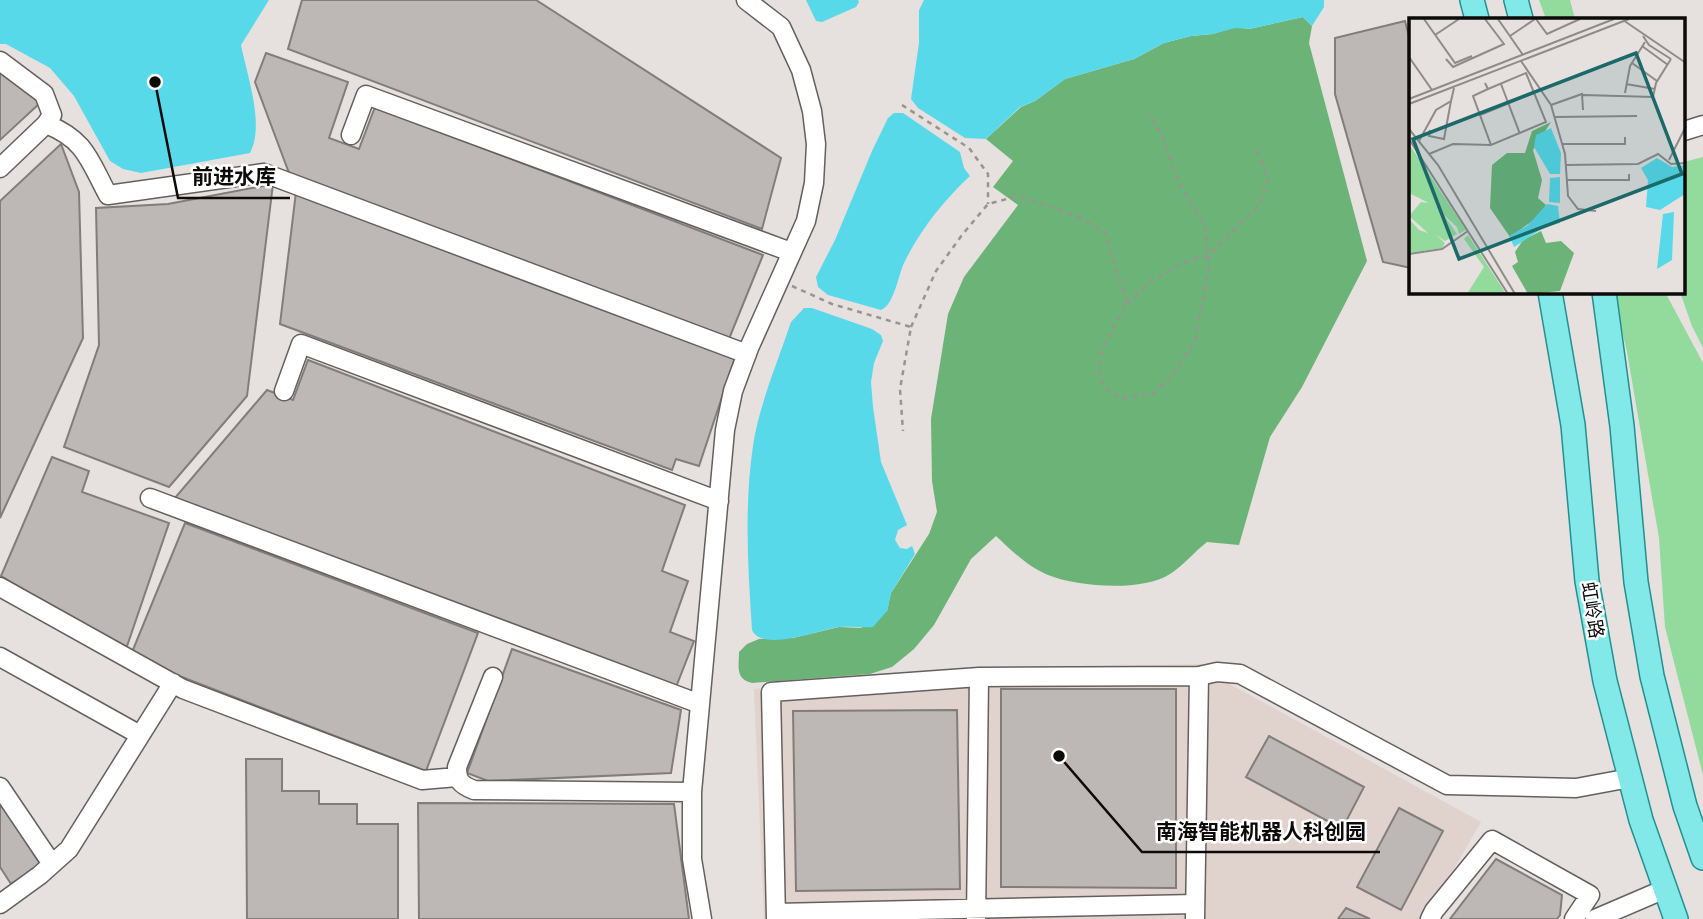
<svg xmlns="http://www.w3.org/2000/svg" width="1703" height="919" font-family="'DejaVu Sans','Noto Sans SC',sans-serif">
<rect width="100%" height="100%" fill="#e6e0de"/>
<path fill="#e0d2cd" d="M1208,664L1228,683L1481,822L1425,919H764L754,689L969,669Z"/>
<path fill="#93da9d" d="M1539,0H1570L1575,19H1546Z
M1703,157V348L1692,326L1680,292H1684V162Z
M1613,292H1665L1703,363V775L1665,627L1659,538L1627,352Z"/>
<path fill="#6bb377" d="M1303,17L1312,26L1309,43L1367,261L1302,387L1270,437L1239,545L1207,542C1194,552 1183,566 1170,574C1142,592 1078,587 1048,575C1028,567 1012,551 996,536L971,559L934,625L914,649L892,667L870,674L752,683C735,679 739,667 739,652L747,644L759,639L793,638L839,627L861,628L887,611L891,593L929,534L937,512L932,481L931,419L948,314L964,277L1018,205L993,187L1013,161L986,139L1021,107L1035,101L1065,79L1134,59L1164,43L1191,36L1213,34L1235,27L1249,29Z"/>
<path fill="#58d9ea" d="M0,0H269L241,45C247,75 265,125 250,153L141,173L123,169L110,161L74,96L50,68L6,44H0Z
M806,0H858L859,2L856,7L822,22L816,21Z
M924,0H1324V7L1312,26L1303,17L1249,29L1235,28L1213,34L1191,36L1164,43L1134,59L1065,79L1035,101L1020,107L986,139L965,138L918,108L911,99L919,43V10Z
M894,113H903L960,152L964,168L970,176C944,200 920,230 904,263C898,276 894,305 881,310L828,295L818,287L816,277L835,240L872,151L888,118Z
M804,308H812L872,329L881,335L883,341L874,363L871,382L873,407L881,462L907,525L898,530L895,540L900,548L907,549L912,546L915,554L891,593L887,611L873,627C862,628 850,626 840,627C821,629 762,653 752,630C748,569 744,507 753,446C759,405 778,361 791,322Z"/>
<path fill="#bdb8b5" stroke="#827d7b" stroke-width="2" d="M302,0H536L781,158L762,229L288,49Z
M1405,21L1411,44V268L1383,262L1335,94V38Z
M266,53L348,82L329,138L359,149L375,107L763,255L729,339L292,181L255,82Z
M0,68L40,103L0,140Z
M61,144L79,192L83,338L0,518V201Z
M273,184L247,396L169,487L64,447L99,345L96,208L168,204Z
M296,192L736,355L699,466L676,459L672,470L280,324Z
M308,360L685,505L662,571L688,581L670,632L694,641L676,687L174,499L267,390L293,400Z
M52,457L89,471L82,492L169,523L125,652L1,576Z
M185,523L478,633L426,771L130,657Z
M512,649L681,710L671,773L488,781L467,773Z
M1001,689H1176V888L1001,887Z
M957,710L960,889L796,891L793,711Z
M1269,736L1364,787L1342,829L1246,777Z
M246,759H282V791H319V804H357V824H398V919H247Z
M0,802L41,865L11,884L0,867Z
M418,803L674,804L689,919H419Z
M1399,808L1443,831L1401,910L1357,887Z
M1496,859L1562,895L1560,915L1557,919H1450Z
M1346,908L1370,919H1338Z"/>
<g fill="none" stroke-linecap="round" stroke-linejoin="round">
<g stroke="#65605e" stroke-width="21">
<path id="minor" d="M0,61L44,94L52,115L46,124C86,140 89,160 108,195L264,173L747,354
M1684,131L1703,125
M351,135L366,95L791,252
M0,168L46,124
M284,391L301,344L719,501
M150,498L700,704
M0,587L183,689L422,780L457,777
M0,657L140,735
M1199,676L1217,672L1240,674L1447,785L1576,788L1630,778
M493,677L457,767C457,781 461,785 474,790L692,792
M0,787L52,864
M0,904L40,875L69,849L173,683
M776,913L1195,904
M702,919L692,859V792L725,430L733,391L749,348L806,221L814,183L816,144L812,111L801,70L781,27L746,0
M776,919L771,692L979,677L1199,676L1195,919
M976,919L979,677
M1430,919L1434,911L1492,840L1590,895L1574,919
M1595,919L1665,889"/>
</g>
<g stroke="#229090" stroke-width="26">
<path id="major" d="M1472,0L1477,19
M1516,0L1521,19
M1550,292L1573,425L1587,581L1605,681L1641,820L1676,919
M1604,292L1622,426L1636,582L1652,676L1685,806L1703,858"/>
</g>
<path stroke="#989492" stroke-width="2.5" stroke-dasharray="5 5" stroke-linecap="butt" d="M902,105L969,148L988,174V204
M792,286L832,304L911,327L900,389L903,431
M1127,303L1150,282L1189,260L1209,255L1260,204L1268,179L1255,146
M911,327L936,271L962,235L988,204L1018,196L1074,215L1104,231L1127,303L1104,345L1098,367L1103,387L1121,399L1154,393L1172,375L1195,341L1209,269L1205,225L1183,190L1173,168L1161,133L1148,114"/>
<use href="#minor" stroke="#fff" stroke-width="18"/>
<use href="#major" stroke="#82e8e8" stroke-width="23"/>
</g>
<g text-anchor="middle" dominant-baseline="central" stroke-width="5" stroke-linejoin="round" paint-order="stroke">
<g font-size="19" fill="#0d0b0a" stroke="#fff">
<text transform="translate(1593 610) rotate(81)">虹岭路</text>
</g>
</g>
<g transform="translate(1409 18)">
<rect width="276" height="276" fill="#e6e0de"/>
<path d="M0,126L57,212L50,216L48,209L34,196L48,216L36,223L26,216L36,225L33,230L0,235V201L10,212L19,215L0,198L12,184L20,185L0,175ZM59,217L97,276H58L75,249L55,221Z" fill="#93da9d"/>
<path d="M142,104L124,132L133,162L129,180L137,187L129,199L101,219L81,190L83,147L98,135H116L123,113ZM132,213L137,225L152,223L165,235L151,273L119,276L103,248L109,244L106,234L114,222Z" fill="#6bb377"/>
<path d="M142,110L152,135L151,156H141L125,129L127,117ZM248,140L263,149L276,147V176L251,192L237,189L239,162L232,150ZM151,159V185L140,184L141,160ZM138,186L149,188L151,205L134,210L105,229L100,218L118,208ZM265,194L263,242L248,251L254,196Z" fill="#58d9ea"/>
<path fill="none" stroke="#8f8b89" stroke-width="2" d="M15,1L46,45L63,38M89,1L114,37M127,1L138,16L171,1M214,2L277,45M26,17L50,1M101,18L126,1M234,18L240,27L262,41M233,28L259,47M0,39L23,72M37,41L44,49L95,26L76,1M112,43L142,87L156,136L159,178L169,191L187,193M223,45L248,63M76,65L79,71L64,78L82,127L137,104L117,55L79,71M92,66L111,116M217,66L246,71M216,75L221,48L236,24M174,77L244,79L247,65L262,41M0,81L205,1M0,86L220,1M142,87L173,76L174,92M71,97L125,75M146,99L228,98M0,111L29,147L106,276M21,112L20,118L35,121L42,83M0,121L99,276M10,123L27,92L42,83L45,70M153,126H216V119M20,136L44,126L82,127M260,142L277,108M157,147L229,146L249,136L262,146L277,145M157,162H220V156M0,236L33,231L59,213"/>
<path fill="#1c696a" fill-opacity="0.15" stroke="#1c696a" stroke-width="3.5" d="M227,35L273,156L50,241L4,121Z"/>
<rect width="276" height="276" fill="none" stroke="#0d0b0a" stroke-width="3.5"/>
</g>
<path fill="none" stroke="#0d0b0a" stroke-width="2.5" d="M155 82L178 198H290M1059 756L1142 852H1380"/>
<g fill="#0d0b0a" stroke="#fff" stroke-width="2.5">
<circle cx="155" cy="82" r="7"/>
<circle cx="1059" cy="756" r="7"/>
</g>
<g font-size="21" text-anchor="middle" font-weight="bold" fill="#0d0b0a" stroke="#fff" stroke-width="5" stroke-linejoin="round" paint-order="stroke">
<text x="234" y="184">前进水库</text>
<text x="1261" y="839">南海智能机器人科创园</text>
</g>
</svg>
